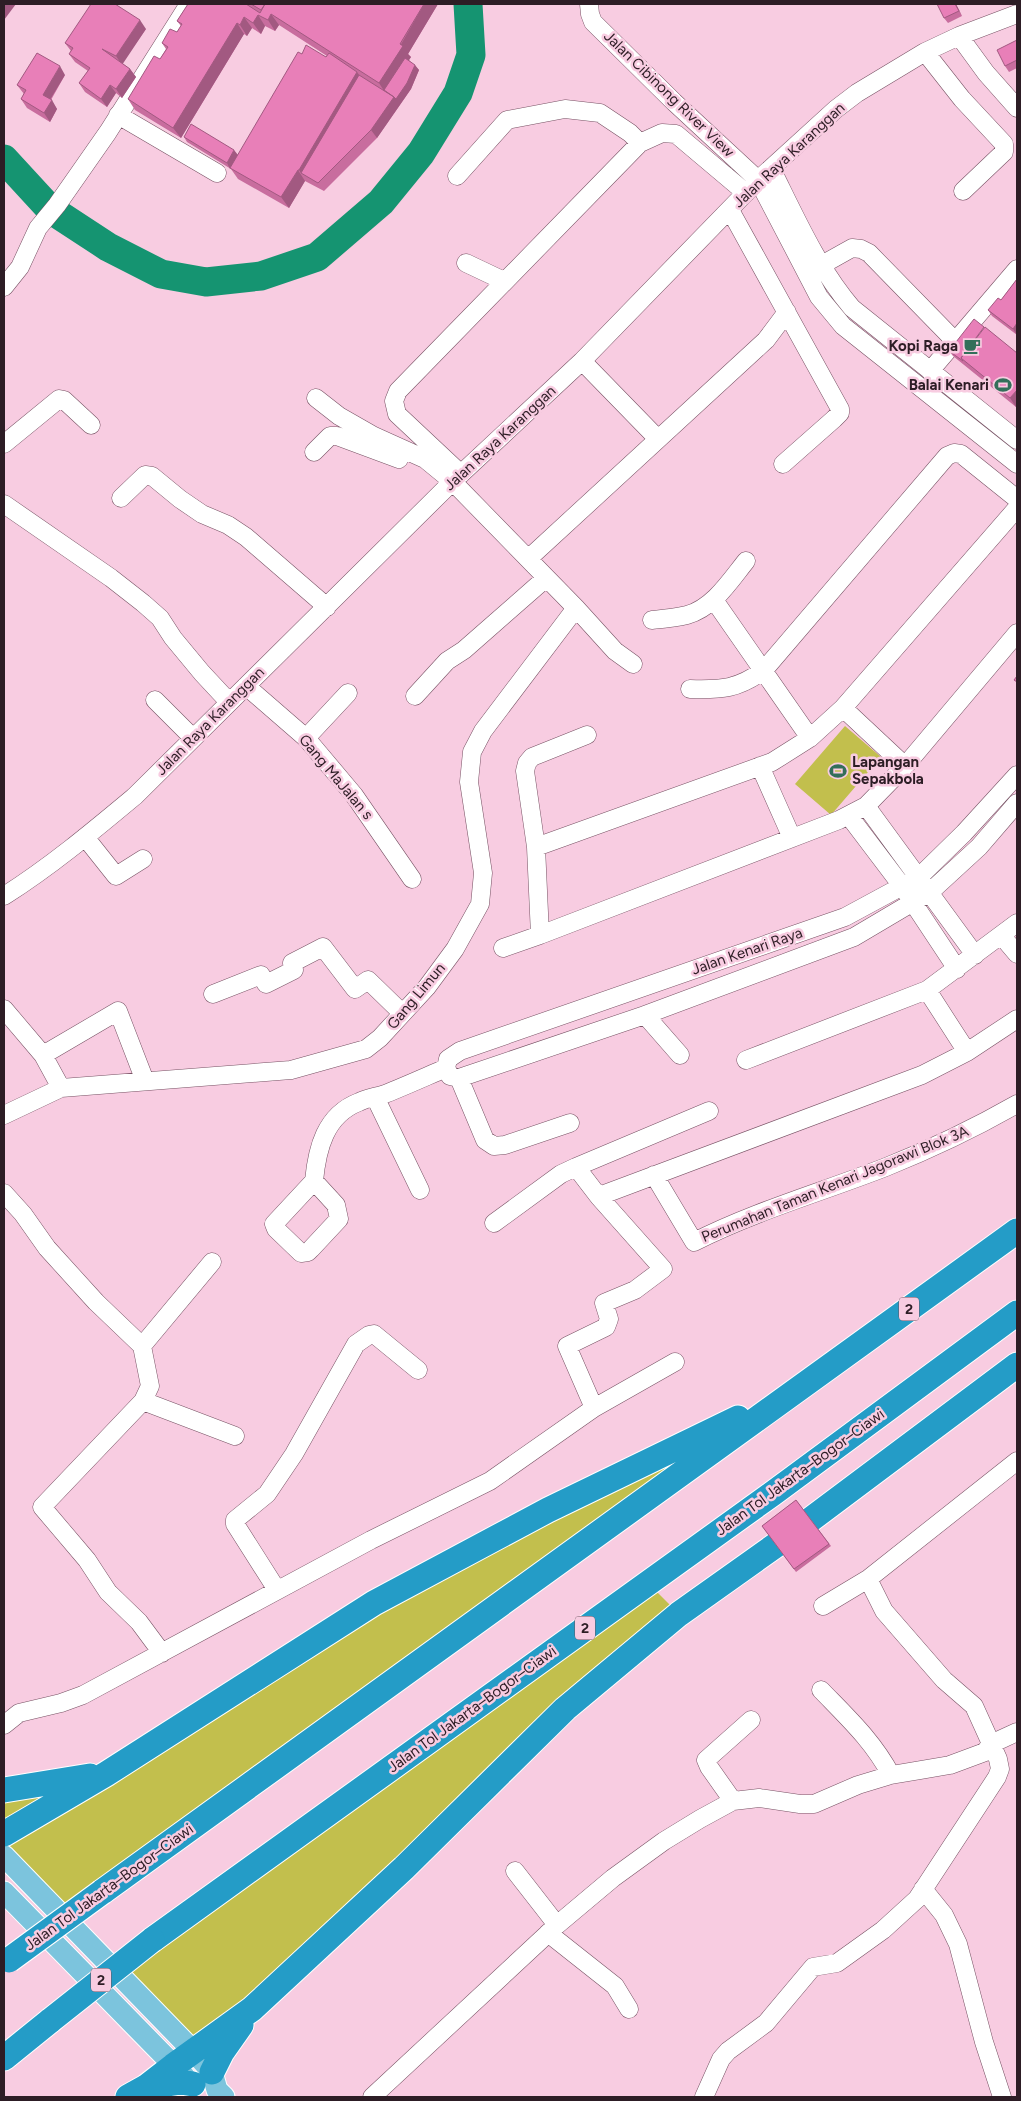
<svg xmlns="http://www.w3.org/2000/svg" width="1021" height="2101" font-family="Figtree,sans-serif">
<rect width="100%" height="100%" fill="#f8cce1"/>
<path fill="#c2bf4d" d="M845,726L881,757L831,815L795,784Z
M801,1387L65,1919L4,1856V1790L106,1774L374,1603Z
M648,1583L679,1614L194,2052L116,1968Z"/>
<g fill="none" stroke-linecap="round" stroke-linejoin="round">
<path stroke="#159471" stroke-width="29" d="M4,159L50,209L108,247L161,274L206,282L261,276L317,257L381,202L421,153L458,93L471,55L468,4"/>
<g stroke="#775264" stroke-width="19">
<path id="minor" d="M589,4L590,14L593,22L674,102L758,180L819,297L843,326L1017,464
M959,36L986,73L1017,108
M925,52L962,99L1004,144V152L963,191
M118,115L217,173
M771,168C795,216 817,267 852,308L1017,440
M457,176L507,120L565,109L600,113L630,133L640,143
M730,210L840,409V413L834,419L783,464
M466,263L504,281
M811,271L852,248L861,249L869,253L954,340
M4,287L20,267L38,228L57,205L108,132L189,4
M582,361L658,439
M930,371L1017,269
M316,398L339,416L374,436L425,459L453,482L576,608L615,651L633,664
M4,444L59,399L64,400L91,425
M314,452L330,436H337L399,459
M461,474L397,414L394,401L398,391L640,143L662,133L676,134L746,193
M121,498L145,475L152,476L180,499L202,514L228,525L246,537L327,607
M4,504L111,578L143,603L160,618L173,638L202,673L229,702
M528,559L766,340L787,312
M714,600L810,738
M652,620C663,619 675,618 687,615C713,608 730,581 746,561
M246,686L306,738L354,795L412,879
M690,689C722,690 738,689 764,670L947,456L954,453L961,454L1017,499
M415,696L447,661L464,650L546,578
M155,700L193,738
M843,708L905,766
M306,738L348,693
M760,766L792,838
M1017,775L964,833L919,877L845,917L460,1051L448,1059L446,1068L450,1076L459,1078L645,1015L854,937L930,892L979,847L1017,803
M866,806L975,955
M849,816L902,886L957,969
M85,837L116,876L143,859
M536,847L772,762L810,738L843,708L1017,508
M4,896C50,867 93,831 135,796L448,486L582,361L758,180L836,109L857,93L925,52L959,36L1017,14
M540,935L536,847L525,771L527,763L532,757L587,735
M1001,935L1017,954
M503,948L540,935L839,820L866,806L905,766L1017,633
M927,990L967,1052
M213,994L261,975L266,984L294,970L292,963L323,947L355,989L368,980L402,1013
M4,1009L43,1055L61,1088
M645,1015L680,1055
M43,1055L118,1011L145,1081
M746,1060L927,990L1017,923
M459,1078L485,1140L494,1146L505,1145L570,1123
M375,1097L420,1190
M4,1115L61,1088L291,1070L366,1049L380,1038L427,987L455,949L480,904L483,873L469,782L472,752L483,731L576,608
M576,1167L709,1111
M654,1175L694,1242C755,1211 822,1192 886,1167C931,1149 975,1128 1017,1104
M314,1181L336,1205L339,1219L311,1249L308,1252L301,1253L276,1229L274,1224Z
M314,1181C317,1149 325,1115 359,1102C367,1098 376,1097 385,1094C405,1086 425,1077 446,1068
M4,1193L23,1214L47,1248L96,1302L142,1346L150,1386L143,1401L42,1507L87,1560L108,1592L139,1622L162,1653
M602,1195L922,1075L967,1052L1017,1019
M494,1223L561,1174L576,1167L599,1197L663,1269L635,1290L604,1303L609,1319L606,1327L567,1346L594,1408
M142,1346L212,1262
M143,1401L235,1436
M277,1590L235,1524V1520L267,1494L294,1454L356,1344L369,1335L374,1334L418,1370
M823,1606L868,1579L1017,1461
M821,1690C848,1718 873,1741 891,1775
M4,1725L19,1713L61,1703L83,1695L371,1540L490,1481L594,1408L675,1362
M733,1801L709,1767L706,1760L751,1720
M515,1871L557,1925
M923,1889L944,1915L958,1944L984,2042L1002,2097
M548,1933L615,1986L629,2009
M372,2097L557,1925L613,1878L664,1841L700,1819L733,1801L759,1798L800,1804H814L858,1785L891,1775L950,1765L985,1752L991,1744L1017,1732
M704,2097L721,2059L728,2051L766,2023L813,1967L837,1963L883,1930L917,1899L997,1777L1000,1769L998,1759L974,1706L944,1680L884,1611L868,1579"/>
</g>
<g stroke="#fff" stroke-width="23">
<path id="major" d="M4,1856L194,2052L212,2072L217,2090L224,2097
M4,1892L185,2077"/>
</g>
<g stroke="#fff" stroke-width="27">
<path id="highway" d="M810,1520L1017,1365
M4,1790L90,1776
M4,1834L106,1774L374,1603L548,1510L738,1418
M102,1892L1017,1231
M152,1940L772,1494L1017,1313
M4,2058L51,2020
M212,2072L222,2052L241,2025
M148,2087L181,2082L193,2084
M128,2097L146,2087L173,2066L252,2009L404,1868L565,1709L679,1614L776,1545"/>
</g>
<use href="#minor" stroke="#fff" stroke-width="18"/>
<use href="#major" stroke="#7cc4dd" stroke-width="21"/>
<use href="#highway" stroke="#249cc7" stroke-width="25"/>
<g stroke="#fff" stroke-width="27" stroke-linecap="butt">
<path id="highway-bridge" d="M9,1960L102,1892
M51,2020L152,1940"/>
</g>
<use href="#highway-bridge" stroke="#249cc7" stroke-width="25"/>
</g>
<path fill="#c86d9e" d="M188,4H438L408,54L411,57L409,60L419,70L411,89L377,138L324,191L305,181L289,208L238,179L231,169L187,142L184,137L238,155L302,54L326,57L327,56L279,25L275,31L265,26L261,34L252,28L247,36L244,34L181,138L135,110L128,99L160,59L166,49L162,43L177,32L181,26L177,21Z
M956,4L962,16L948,23L944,18Z
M146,29L122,63L130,69L136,77L122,98L116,93L107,107L85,92L79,83L88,71L75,62L69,54L71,51L65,43Z
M1017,40V68L1009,72L1005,66Z
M65,75L51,100L57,109L50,122L27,108L21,99L24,94L17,85Z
M1017,279V335L992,316L988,310L1001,300Z
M949,351L1017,353V405L1016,407L953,356Z
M796,1500L831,1546L796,1572L762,1526Z"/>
<path fill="#a25981" d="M4,4H16L4,20Z
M424,4H438L408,54L411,57L386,94L379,83Z
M955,4H956L962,16L959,11Z
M271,14L279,25L275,31L268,20Z
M258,15L265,26L261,34L253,23Z
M244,17L252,28L247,36L240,25Z
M140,20L146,29L122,65L116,56Z
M237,23L244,34L181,138L173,128Z
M415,65L419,70L411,89L377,138L371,130Z
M60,66L65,75L48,103L43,95Z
M130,69L136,77L122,98L116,89Z
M357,72L365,83L301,173L299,170Z
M110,85L116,93L107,107L101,99Z
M52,100L57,109L50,122L44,113Z
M234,150L238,155L230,169L227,163Z
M298,170L305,181L289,208L281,197Z
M1017,323V335L1013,329Z
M1017,390V405L1016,407L1010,398Z"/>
<path fill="#e87fb8" stroke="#a25981" d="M91,4H115L140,20L116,56L102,49L130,69L116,89L110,85L101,99L79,83L90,68L69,54L73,48L65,43Z
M188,4H246L260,13L265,4H424L400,44L403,46L379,83L271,14L268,20L258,15L253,23L244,17L240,25L237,23L173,128L128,99L154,56L160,59L168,47L162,43L170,29L177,32L182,24L177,21Z
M251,4H265L261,10Z
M937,4H955L959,11L944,18Z
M1017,40V60L1005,66L997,50Z
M306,45L326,57L329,53L357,72L299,170H298L281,197L230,168L298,52L302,54Z
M37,53L60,66L43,95L52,100L44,113L21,99L26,90L17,85Z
M405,58L415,65L407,83L396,99L394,97L384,90Z
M359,75L394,97L371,130L318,183L301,173Z
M191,124L234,150L227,163L184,137Z
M1017,279V323L1013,329L988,310L998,298L1001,300Z
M974,319L984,327L961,358L963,361L949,351Z
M985,327L1017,353V390L1010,398L961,358Z
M1017,676V682L1014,680Z
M796,1500L829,1544L794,1569L762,1526Z"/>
<defs>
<g id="cafe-bare" transform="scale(1.35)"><path d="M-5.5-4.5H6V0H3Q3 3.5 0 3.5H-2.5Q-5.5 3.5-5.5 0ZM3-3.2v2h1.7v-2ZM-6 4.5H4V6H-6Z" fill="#336f5a" stroke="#f8cce1" stroke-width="2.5" paint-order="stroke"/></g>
<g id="stadium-bare" transform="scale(1.35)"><path d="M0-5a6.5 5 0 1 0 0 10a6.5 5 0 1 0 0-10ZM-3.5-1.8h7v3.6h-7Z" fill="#336f5a" stroke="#f8cce1" stroke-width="2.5" paint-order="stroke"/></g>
</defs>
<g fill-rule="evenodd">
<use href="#cafe-bare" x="972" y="346"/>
<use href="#stadium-bare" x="1003" y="385"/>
<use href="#stadium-bare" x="838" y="771"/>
</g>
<g text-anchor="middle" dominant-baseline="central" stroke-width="5" stroke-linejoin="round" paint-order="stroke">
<g fill="#f8cce1" stroke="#6a525d" stroke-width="1">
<rect x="899" y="1297.5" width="20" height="23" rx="4"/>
<rect x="575" y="1616.5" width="20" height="23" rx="4"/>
<rect x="91" y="1968.5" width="20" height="23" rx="4"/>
</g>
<g font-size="14" font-weight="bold" fill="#2d1d25">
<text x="909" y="1309">2</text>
<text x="585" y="1628">2</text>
<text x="101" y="1980">2</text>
</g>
<g font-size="15" fill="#2d1d25" stroke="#f8cce1">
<text transform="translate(669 94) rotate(44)">Jalan Cibinong River View</text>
<text transform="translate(789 155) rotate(-43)">Jalan Raya Karanggan</text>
<text transform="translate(500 438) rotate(-43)">Jalan Raya Karanggan</text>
<text transform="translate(210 721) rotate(-45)">Jalan Raya Karanggan</text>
<text transform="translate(336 777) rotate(50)">Gang MaJalan s</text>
<text transform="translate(747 951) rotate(-19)">Jalan Kenari Raya</text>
<text transform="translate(416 996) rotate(-50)">Gang Limun</text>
<text transform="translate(835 1184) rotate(-22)">Perumahan Taman Kenari Jagorawi Blok 3A</text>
<text transform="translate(800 1472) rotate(-36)">Jalan Tol Jakarta–Bogor–Ciawi</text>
<text transform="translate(472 1709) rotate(-36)">Jalan Tol Jakarta–Bogor–Ciawi</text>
<text transform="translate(109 1887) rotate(-36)">Jalan Tol Jakarta–Bogor–Ciawi</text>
</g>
<g font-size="15" font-weight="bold" fill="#2d1d25" stroke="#f8cce1" text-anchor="end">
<text x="958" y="346">Kopi Raga</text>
<text x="989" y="385">Balai Kenari</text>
<text x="852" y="762" text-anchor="start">Lapangan<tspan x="852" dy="17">Sepakbola</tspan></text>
</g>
</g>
<rect width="1021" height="2101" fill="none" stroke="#2d1d25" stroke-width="10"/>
</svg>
